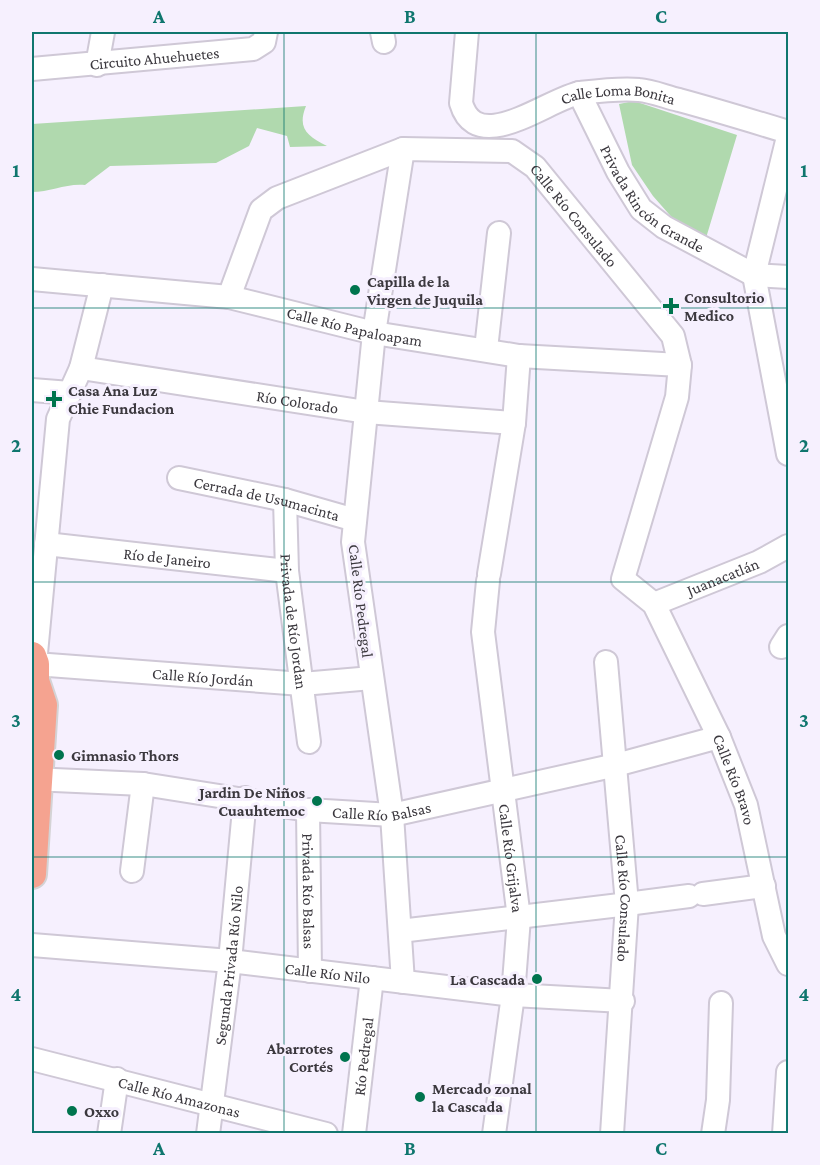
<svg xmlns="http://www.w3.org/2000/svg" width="820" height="1165" font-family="'Crimson Pro',serif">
<rect width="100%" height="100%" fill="#f6f0fe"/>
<path fill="#b0d9ae" d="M634,101L737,135L706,238L675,221L653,196L632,165L619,104Z
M306,106C297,128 307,136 327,146L290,147L287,136L257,128L249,146L216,163L110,166L85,185C67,183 50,192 32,192V124Z"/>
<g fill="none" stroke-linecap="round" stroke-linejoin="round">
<g stroke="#cfc8d6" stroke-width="26">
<g id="minor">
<path d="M382,32L384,42"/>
<path id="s1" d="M467,32L461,103C477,158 549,98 580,93C597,91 621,88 639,90C652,91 666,97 679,100C716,110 752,121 788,132"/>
<path d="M97,65L103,32"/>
<path id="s2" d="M32,69L253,49L264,42L266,32"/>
<path id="s3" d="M579,93L618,172L641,209L664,227L754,275L788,277"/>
<path d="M788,137L754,275L788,454"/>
<path id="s4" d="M32,279L229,297L374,333L519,356L680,365"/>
<path id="s5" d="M102,285L81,368L58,419L35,664L302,684L372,678"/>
<path id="s6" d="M229,297L261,210L277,198L403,149L512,151L535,167L673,336L680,365L677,397L623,579L654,604L719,737L746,805L774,936L788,964"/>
<path d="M486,349L499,233"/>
<path id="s7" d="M81,368L366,412L514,423"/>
<path d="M32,390L70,393"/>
<path id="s8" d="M179,478L285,500L355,520"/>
<path id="s9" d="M285,500L287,571L309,742"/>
<path id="s10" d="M46,544L287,571"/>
<path d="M489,574L514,423L519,356"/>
<path id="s11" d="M488,581L483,632L519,918L513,995L494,1134"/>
<path id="s12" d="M654,604L759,562L788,546"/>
<path d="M781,647L788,636"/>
<path id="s13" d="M606,662L627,904L612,1134"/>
<path id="s14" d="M32,779L143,784L308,810L392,815L616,765L719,737"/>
<path id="s15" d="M308,810L310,971"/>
<path d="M132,871L143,784"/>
<path d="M703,894L764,886"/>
<path d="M627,904L689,896"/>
<path d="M400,931L620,905"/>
<path id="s16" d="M32,945L230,961L513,995L623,1001"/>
<path d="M403,982L392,815L353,542L374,333L403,149"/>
<path id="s17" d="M32,1059L326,1134"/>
<path d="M109,1134L117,1079"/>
<path id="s18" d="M208,1134L230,961L245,798"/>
<path id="s19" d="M354,1134L372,978"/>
<path d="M713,1134L718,1100L721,1003"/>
<path d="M784,1134L788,1072"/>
</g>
</g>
<g stroke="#d4d3d5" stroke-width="32">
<path id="major" d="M32,656L35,664V681L43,705L32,874"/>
</g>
<use href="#minor" stroke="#fff" stroke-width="22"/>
<use href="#major" stroke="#f5a390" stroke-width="28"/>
</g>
<path fill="none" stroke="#0f766e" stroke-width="1.5" stroke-opacity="0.55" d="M284,32V1134M536,32V1134M32,308H788M32,582H788M32,857H788"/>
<g fill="#00744e" stroke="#f6f0fe" stroke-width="2">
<circle cx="355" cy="290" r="6"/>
<path d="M668 297h6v6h6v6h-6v6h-6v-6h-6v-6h6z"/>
<path d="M51 390h6v6h6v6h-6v6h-6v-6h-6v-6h6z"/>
<circle cx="59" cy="755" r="6"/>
<circle cx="317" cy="801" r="6"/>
<circle cx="537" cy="979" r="6"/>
<circle cx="345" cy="1057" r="6"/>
<circle cx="420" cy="1097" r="6"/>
<circle cx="72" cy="1111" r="6"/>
</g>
<g text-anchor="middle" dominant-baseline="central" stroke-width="6" stroke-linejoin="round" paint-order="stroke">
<g font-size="16" fill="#3b383e" stroke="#f6f0fe">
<text stroke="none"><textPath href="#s2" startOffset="123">Circuito Ahuehuetes</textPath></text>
<text stroke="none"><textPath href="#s1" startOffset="246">Calle Loma Bonita</textPath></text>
<text stroke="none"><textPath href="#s3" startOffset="132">Privada Rincón Grande</textPath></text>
<text stroke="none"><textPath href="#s6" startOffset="447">Calle Río Consulado</textPath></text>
<text stroke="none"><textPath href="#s4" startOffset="327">Calle Río Papaloapam</textPath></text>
<text stroke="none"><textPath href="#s7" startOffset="219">Río Colorado</textPath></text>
<text stroke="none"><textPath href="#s8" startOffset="90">Cerrada de Usumacinta</textPath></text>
<text stroke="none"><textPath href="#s10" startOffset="122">Río de Janeiro</textPath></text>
<text stroke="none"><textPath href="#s12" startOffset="74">Juanacatlán</textPath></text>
<text transform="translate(361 601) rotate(83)">Calle Río Pedregal</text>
<text stroke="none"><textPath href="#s9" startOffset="122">Privada de Río Jordan</textPath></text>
<text stroke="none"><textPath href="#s5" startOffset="556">Calle Río Jordán</textPath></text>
<text stroke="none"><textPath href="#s6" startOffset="1088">Calle Río Bravo</textPath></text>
<text stroke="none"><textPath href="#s14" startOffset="352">Calle Río Balsas</textPath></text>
<text stroke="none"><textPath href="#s11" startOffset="279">Calle Río Grijalva</textPath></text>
<text stroke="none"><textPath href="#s15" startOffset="81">Privada Río Balsas</textPath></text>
<text stroke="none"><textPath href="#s13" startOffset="237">Calle Río Consulado</textPath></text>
<text stroke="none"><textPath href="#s18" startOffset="170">Segunda Privada Río Nilo</textPath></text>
<text stroke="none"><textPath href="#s16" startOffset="297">Calle Río Nilo</textPath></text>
<text stroke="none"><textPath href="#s19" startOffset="78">Río Pedregal</textPath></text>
<text stroke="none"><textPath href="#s17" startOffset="152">Calle Río Amazonas</textPath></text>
</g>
<g font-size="16" font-weight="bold" fill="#3b383e" stroke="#f6f0fe" text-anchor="start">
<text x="367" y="281">Capilla de la<tspan x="367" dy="18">Virgen de Juquila</tspan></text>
<text x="684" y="297">Consultorio<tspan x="684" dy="18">Medico</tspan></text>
<text x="68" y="390">Casa Ana Luz<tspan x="68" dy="18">Chie Fundacion</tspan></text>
<text x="71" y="755">Gimnasio Thors</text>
<text x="305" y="792" text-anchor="end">Jardin De Niños<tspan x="305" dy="18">Cuauhtemoc</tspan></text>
<text x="525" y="979" text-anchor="end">La Cascada</text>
<text x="333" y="1048" text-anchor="end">Abarrotes<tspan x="333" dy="18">Cortés</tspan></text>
<text x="432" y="1088">Mercado zonal<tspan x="432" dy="18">la Cascada</tspan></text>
<text x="84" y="1111">Oxxo</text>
</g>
</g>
<rect width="820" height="1165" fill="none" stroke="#f6f0fe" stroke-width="66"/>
<rect x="33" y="33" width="754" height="1099" fill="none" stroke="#0f766e" stroke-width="2"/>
<g font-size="20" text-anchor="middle" font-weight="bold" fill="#0f766e">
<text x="159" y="23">A</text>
<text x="410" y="23">B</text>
<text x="661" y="23">C</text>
<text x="16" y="177">1</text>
<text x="804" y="177">1</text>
<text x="16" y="452">2</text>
<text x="804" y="452">2</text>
<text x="16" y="727">3</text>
<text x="804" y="727">3</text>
<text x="16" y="1001">4</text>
<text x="804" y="1001">4</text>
<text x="159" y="1155">A</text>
<text x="410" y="1155">B</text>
<text x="661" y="1155">C</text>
</g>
</svg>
